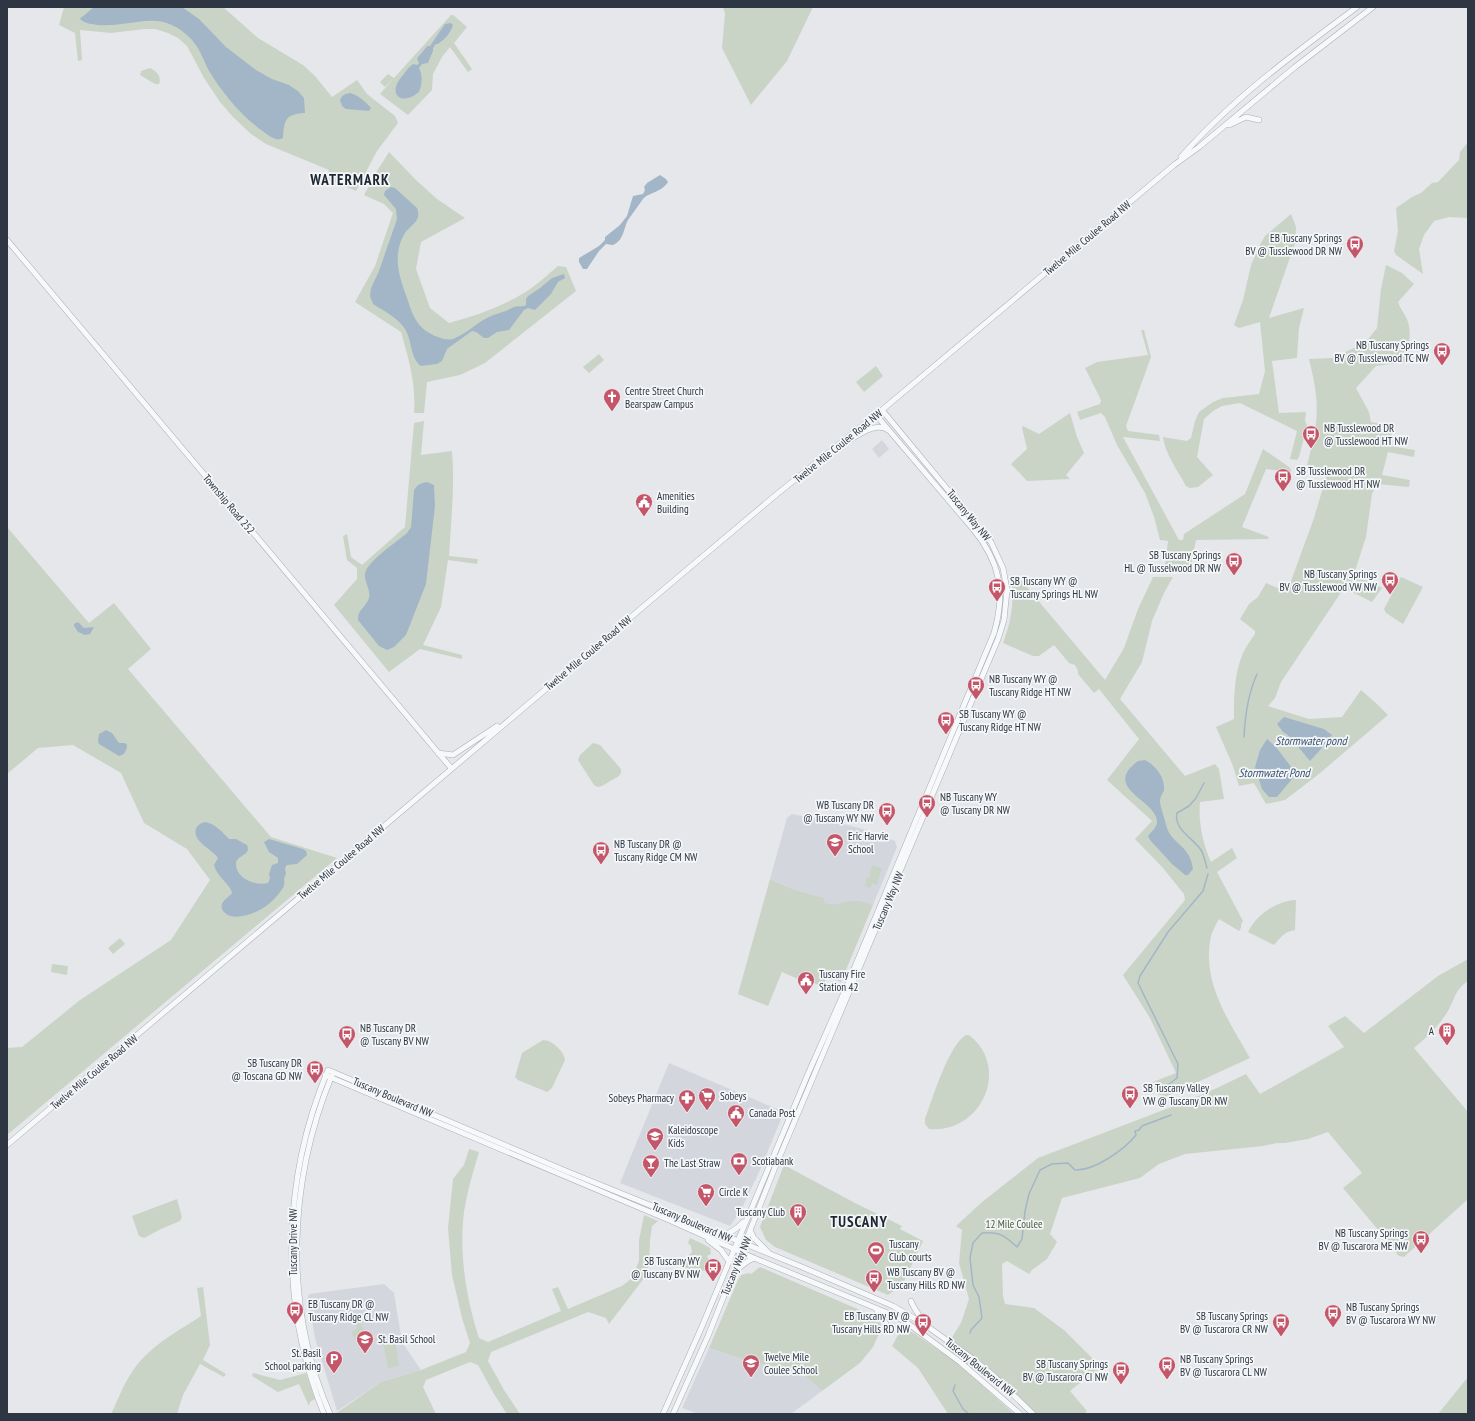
<svg xmlns="http://www.w3.org/2000/svg" width="1475" height="1421" font-family="'PT Sans Narrow',sans-serif">
<rect width="100%" height="100%" fill="#e5e7eb"/>
<path fill="#d3d7dd" d="M882,440L889,449L879,458L872,449Z
M792,814L843,824L863,829L895,841L897,847L873,905L854,901L837,905H830L824,902L823,900L820,897L795,890L770,879L787,818Z
M669,1063L784,1112L760,1170L740,1212L730,1226L620,1183Z
M384,1284L394,1293L402,1342L421,1370L381,1382L337,1411L315,1338L308,1297L309,1294Z
M709,1348L748,1361L788,1370L803,1374L822,1391L791,1414H698L682,1408Z"/>
<path fill="#cad4c6" d="M64,7H223L258,38L303,65L315,76L332,97L357,80L367,94L395,116L398,123L377,151L356,191L326,178L329,170L266,144L251,134L233,117L220,102L204,78L187,46L178,38L168,33L155,29H145L111,33L80,30L82,60L78,61L75,33L59,25Z
M723,7H813L787,61L751,105L722,48L725,14Z
M451,15H453L467,27L454,43L472,69L468,72L450,47L442,57L433,74L432,90L408,115L380,94L393,79L385,87L380,82L388,74L394,78Z
M150,68C157,71 162,77 159,84H155L140,75L141,71Z
M1468,142V218L1449,217L1434,221L1424,235L1419,249L1423,274L1396,255L1394,251L1398,231L1396,208L1412,197L1421,193L1432,183L1438,182L1459,160L1460,152Z
M389,152L417,181L437,199L465,218L421,242L416,269L430,308L449,323C475,316 501,307 524,293C536,286 547,275 558,266L566,267L576,291L485,363L460,375L427,382L424,413H414C416,382 409,361 401,332L355,302L375,266L393,213L384,204L364,195L377,171Z
M1291,214L1296,227L1295,243L1269,318L1304,308L1299,328L1297,358L1272,361L1279,413L1306,412L1305,421L1307,425L1299,457L1297,460L1290,459L1297,431L1240,403L1222,406L1213,411L1204,419L1197,457L1213,475L1198,487L1190,488L1186,486C1178,471 1165,454 1163,437L1187,441L1191,438L1195,421L1199,412L1213,402L1223,398L1259,394L1265,371L1260,322L1239,328L1234,325L1243,300L1251,265L1261,243L1265,236Z
M1386,265L1402,273L1414,284L1398,302C1400,309 1406,315 1408,322C1412,335 1408,349 1406,362L1376,366L1356,388L1369,412L1371,422L1393,427L1390,446L1415,450L1414,457L1388,452L1382,475L1410,480L1409,487L1377,484L1372,494L1366,537L1354,574L1382,588L1372,602L1344,588L1281,682L1275,698L1268,706L1309,719L1342,717L1361,690L1377,704L1388,715L1319,774L1285,800L1266,804L1254,783L1239,786L1233,766L1216,727L1234,719C1234,696 1234,674 1243,653C1246,646 1251,640 1255,634V631L1240,619L1249,604L1258,597L1266,583L1287,592L1314,518L1327,474V470L1307,465C1313,442 1319,420 1316,396C1315,384 1312,372 1309,359L1332,358L1365,343L1377,328L1381,289Z
M1141,330H1144L1151,357L1126,426L1128,431L1159,435L1160,441L1123,437L1179,540H1183L1184,534L1245,494L1263,449L1289,467L1291,470V475L1282,471L1266,469L1242,527L1269,537L1268,539L1196,540L1191,566H1165L1168,541L1160,540L1154,517L1145,493L1117,445L1105,417L1101,413L1080,420L1077,412L1100,404L1101,400L1085,368L1097,362L1148,355Z
M599,354L604,360L589,373L583,367Z
M876,366L883,376L864,392L856,382Z
M1070,413L1077,437L1084,453L1066,475L1070,479L1027,481L1011,464L1027,449L1022,428L1023,426L1039,434Z
M424,421L421,455L452,451C455,486 451,521 449,556L478,559L477,564L448,560L441,607L423,645L462,655V659L420,649L389,672L334,605L357,579V568L347,560L343,536L347,534L351,557L362,565L405,527L414,423Z
M7,527L89,623L114,603L151,649L128,669L271,837L337,858L7,1135V1048L22,1047L80,1000L171,940L210,880L187,849L144,823L121,773L73,745L38,748L7,774Z
M1153,577H1173L1164,593L1152,621L1142,662L1120,699L1185,776L1215,764L1219,769L1224,799L1200,802C1198,822 1203,844 1211,862L1232,848L1237,858L1217,872L1243,921L1241,925V928L1239,931L1219,919C1216,924 1213,930 1211,936C1201,982 1229,1021 1250,1058L1165,1097L1157,1093L1153,1082L1176,1073L1150,1018L1123,975L1185,900L1184,894L1163,868L1135,839L1152,821L1107,780L1139,739L1099,689L1094,693L1078,674V671L1075,665L1069,663L1054,645L1039,656H1033L1003,643C1010,625 1014,606 1012,586L1016,582L1017,579H1020L1105,680L1124,648L1138,609Z
M1401,577L1423,587L1403,624L1386,613L1384,609Z
M593,743L600,745L621,769V773L619,776L602,786L598,787L594,785L578,760L580,755Z
M872,865L882,868L877,885L872,883L871,888L865,886L867,877L869,878Z
M770,879L795,890L824,898V902C835,908 842,901 853,901C859,900 866,903 873,905L841,982L827,976L823,987L814,983L812,985L782,972L768,1006L738,994Z
M1296,900L1295,930C1285,931 1280,938 1274,945L1248,932C1257,914 1277,901 1296,900Z
M120,938L125,944L113,954L108,948Z
M1468,959V981C1454,991 1456,997 1448,1011C1439,1026 1427,1037 1414,1048L1468,1112V1199L1404,1257C1398,1256 1397,1255 1395,1250L1343,1188L1362,1173L1328,1132L1308,1139L1285,1143H1277L1263,1146L1185,1154L1159,1164L1140,1178L1062,1198L1050,1234L1057,1242L1047,1259L1032,1270L1029,1274L1007,1261L1002,1264L1003,1296L1005,1304L1034,1308L1064,1330L1102,1368L1086,1378L1070,1391L1087,1411L1084,1414H1037L1004,1382L977,1359L972,1376L1014,1414H948L918,1368L892,1346L898,1335L905,1330L914,1333L944,1354L954,1334L961,1323L969,1299L959,1263L962,1230L956,1226L982,1202L1038,1158L1187,1101L1217,1088L1246,1074L1260,1094L1344,1047L1328,1026L1345,1016L1364,1033L1438,976Z
M52,964L68,966L67,975L51,972Z
M966,1035H969C1011,1067 982,1134 929,1129L925,1124V1119C932,1100 949,1044 966,1035Z
M543,1040C552,1040 564,1051 565,1060L552,1088L547,1092L518,1080L515,1077L522,1053Z
M469,1149L479,1152C473,1172 467,1192 464,1212C459,1254 466,1298 479,1338L488,1342L561,1311L552,1289L558,1287L568,1309L622,1286L632,1278L639,1261V1240L644,1215L658,1221L652,1226L650,1240L649,1265L645,1277L609,1324L606,1318L588,1312L491,1352L488,1361L504,1390L520,1414H507L494,1394L478,1365L470,1362L426,1380L423,1387L436,1414H335L381,1382L421,1370L466,1352L470,1343L462,1318L452,1275L448,1228L453,1179L464,1165Z
M784,1165L855,1203L902,1226L900,1229L923,1241L904,1281L902,1280L899,1284L901,1286L899,1291L895,1290L888,1295L775,1247L766,1240L760,1227Z
M177,1199L182,1217L180,1221L161,1229L144,1238L139,1236L132,1216Z
M690,1238L703,1244L710,1248L711,1254L707,1256L710,1261L713,1260L717,1266L714,1272L682,1268L684,1260L692,1252L691,1246L688,1243Z
M760,1267L869,1314L880,1322L882,1327L873,1347L860,1363L822,1391L803,1374L788,1370L748,1361L709,1348L738,1280L741,1275L749,1273L751,1274Z
M203,1287L210,1345L203,1360L226,1374L224,1377L200,1364L183,1395L177,1414H111C118,1400 123,1385 132,1372C149,1346 177,1332 201,1316L197,1288Z
M358,1320L366,1332L355,1339L351,1332L357,1328L354,1322Z
M393,1343L396,1346L399,1366L388,1368L383,1344Z
M253,1373L280,1380L306,1373L315,1399L310,1402L309,1406L299,1384L278,1392L252,1376Z
M1468,1377V1414H1438Z"/>
<path fill="#a3b6c7" d="M94,7H182L199,19L226,47L256,70L272,79L289,85L298,91L304,98L305,113C286,114 284,119 283,138C277,142 269,136 264,132C242,117 222,93 208,69C203,59 200,49 192,40C160,6 135,28 98,25C92,24 86,24 81,20L80,18L82,17Z
M451,23L453,25C450,34 445,39 438,44H436L433,48V51L428,63L422,64L419,68C423,76 422,84 419,92C401,107 386,94 403,75C407,70 409,66 414,64L417,65L419,63L417,59C419,55 424,51 427,46H430L432,43L445,24Z
M350,93C358,95 365,101 371,108L369,111L346,109L342,106L340,100C342,95 345,94 350,93Z
M660,175L666,179L668,182C661,193 649,192 643,199C638,206 633,213 628,220C624,227 624,239 615,244C612,246 609,244 606,244L599,251L587,269H583L579,262V258L599,246L605,240V237L620,225L627,216L633,196L643,194L645,190L644,187L647,183Z
M391,187L395,188L417,208C422,221 412,224 405,233C401,239 399,246 398,253C396,270 403,286 408,301C414,319 419,330 438,337C443,339 450,341 455,338C468,333 477,322 489,317C495,314 500,313 506,311C509,310 511,308 514,307C518,305 521,308 526,305V299L528,296L540,288L552,278L564,274L565,278L558,282L551,294L535,310L528,308L524,310L509,330L497,332L488,338H484L476,332L472,331L447,349L442,361L437,364L421,366C410,358 412,340 405,329C398,318 384,311 373,304L370,296L371,288L379,271L397,219L396,209L384,195L385,191Z
M427,482L434,485L435,506L426,584L406,635L394,647L387,650L379,646L358,620C357,610 366,607 369,598C371,590 364,582 365,574C366,562 398,541 407,533L411,527L414,490C418,484 421,483 427,482Z
M78,622L84,628L94,627L90,634L85,635L78,632L74,626V624Z
M1284,717L1324,729L1332,735L1321,749L1310,761L1289,736L1283,732L1277,724Z
M106,730L112,733L119,743H125L127,745C127,751 124,755 119,756L99,744L98,741L99,734Z
M1267,739L1276,747L1295,772L1292,779L1277,797H1269L1262,789L1255,767L1260,750Z
M1145,760C1156,766 1165,777 1164,790C1163,793 1160,797 1160,801C1160,806 1166,823 1167,828C1173,845 1190,845 1193,869L1188,875H1185L1172,864L1150,840L1148,836C1151,832 1156,828 1157,823C1159,800 1100,789 1138,761Z
M205,822C216,824 222,832 229,839H236L247,845C252,856 236,855 236,864C236,879 256,886 268,883L270,878L269,874L272,865L278,863V858L269,852L264,842L269,839L303,849L306,851L307,855L297,864L287,865L285,868L286,874C283,878 285,881 284,885C284,888 274,900 271,902C262,911 235,924 224,912C222,910 221,907 222,904C223,900 229,897 232,893C231,885 217,877 214,865L218,858C212,849 192,841 196,829C197,825 201,823 205,822Z"/>
<g fill="none" stroke-linecap="round" stroke-linejoin="round">
<path stroke="#a3b6c7" stroke-width="1.5" d="M1244,737C1245,715 1248,694 1257,674
M1204,783L1196,798L1189,806L1177,813C1173,829 1193,838 1201,850C1204,855 1205,862 1207,868
M1167,1090V1086L1177,1078L1178,1064L1138,983L1140,976L1168,932L1203,891L1208,874
M970,1333L971,1330L982,1318L979,1297L973,1285L970,1258L973,1243L982,1233C1000,1232 1004,1235 1017,1247L1022,1239L1025,1211L1029,1194L1040,1170L1052,1164L1068,1163L1075,1170C1094,1171 1124,1150 1136,1135L1135,1131L1139,1130L1142,1126L1171,1115
M955,1385L953,1391L963,1409L969,1414"/>
<g stroke="#aaaeb5" stroke-width="6">
<path id="minor" d="M1229,125L1246,117L1259,120
M1181,157C1232,99 1295,53 1357,7
M7,240L451,768
M846,442C857,436 876,421 888,430
M438,753L453,755L497,726
M325,1075L669,1220L754,1258L895,1316L906,1322L960,1362L1020,1414
M7,1145L689,568L777,494L882,410L1174,165L1199,147L1295,67L1373,7
M750,1230L754,1238L768,1252
M724,1236L737,1228L743,1222
M708,1240L721,1250L728,1260
M735,1271L748,1261L754,1258
M911,1301C914,1310 921,1316 924,1324
M876,1309L883,1319L889,1329
M324,1414C279,1304 282,1179 328,1070L566,1171L802,1267L893,1306L924,1324L973,1359L995,1377L1033,1414
M330,1414C283,1306 288,1182 332,1075
M663,1414L700,1331L808,1074L846,988L994,633C1006,592 1000,562 973,529L876,415
M673,1414L708,1336L774,1170L998,639L1004,620L1007,590L1003,568L991,542L882,410"/>
</g>
<use href="#minor" stroke="#f7f8fa" stroke-width="5"/>
</g>
<defs>
<g id="bus-pin" transform="scale(0.9)"><path d="M0 17L-7.5 6A9.5 9.5 0 1 1 7.5 6Z" fill="#c4566a" stroke="#f4f6f8"/><path d="M-5-6H5V4H4V6H2V4H-2V6H-4V4H-5ZM-3.5-4V0h7V-4ZM-3.5 1.2v1.5H-2V1.2ZM2 1.2v1.5H3.5V1.2Z" fill="#fff"/></g>
<g id="church-pin" transform="scale(0.9)"><path d="M0 17L-7.5 6A9.5 9.5 0 1 1 7.5 6Z" fill="#c4566a" stroke="#f4f6f8"/><path d="M-1.2-6h2.4v3.5h3.3v2.4h-3.3V6h-2.4V-.1h-3.3v-2.4h3.3Z" fill="#fff"/></g>
<g id="civic-pin" transform="scale(0.9)"><path d="M0 17L-7.5 6A9.5 9.5 0 1 1 7.5 6Z" fill="#c4566a" stroke="#f4f6f8"/><path d="M-.6-6.5H3V-4.5H.6V-3L4-1V1h2V6H-6V1h2V-1L-.6-3ZM-1.2 2.5V6h2.4V2.5Z" fill="#fff"/></g>
<g id="school-pin" transform="scale(0.9)"><path d="M0 17L-7.5 6A9.5 9.5 0 1 1 7.5 6Z" fill="#c4566a" stroke="#f4f6f8"/><path d="M0-5L7-2L0 1L-7-2ZM-4 1L0 2.5L4 1V4Q0 6-4 4Z" fill="#fff"/></g>
<g id="building-pin" transform="scale(0.9)"><path d="M0 17L-7.5 6A9.5 9.5 0 1 1 7.5 6Z" fill="#c4566a" stroke="#f4f6f8"/><path d="M-4-6H4V6H1V3H-1V6H-4ZM-2.5-4.3h1.7v1.8h-1.7ZM.8-4.3h1.7v1.8H.8ZM-2.5-1h1.7V.8h-1.7ZM.8-1h1.7V.8H.8Z" fill="#fff"/></g>
<g id="supermarket-pin" transform="scale(0.9)"><path d="M0 17L-7.5 6A9.5 9.5 0 1 1 7.5 6Z" fill="#c4566a" stroke="#f4f6f8"/><path d="M-6-5.5h2.5l.6 2H6L4.5 2H-2.5L-4.4-4H-6ZM-1.5 3.2a1.3 1.3 0 1 0 .1 0ZM3 3.2a1.3 1.3 0 1 0 .1 0Z" fill="#fff"/></g>
<g id="pharmacy-pin" transform="scale(0.9)"><path d="M0 17L-7.5 6A9.5 9.5 0 1 1 7.5 6Z" fill="#c4566a" stroke="#f4f6f8"/><path d="M-2-6h4v4h4v4h-4v4h-4v-4h-4v-4h4Z" fill="#fff"/></g>
<g id="bank-pin" transform="scale(0.9)"><path d="M0 17L-7.5 6A9.5 9.5 0 1 1 7.5 6Z" fill="#c4566a" stroke="#f4f6f8"/><path d="M-6-4H6V4H-6ZM0-2.3a2.3 2.3 0 1 0 0 4.6a2.3 2.3 0 1 0 0-4.6Z" fill="#fff"/></g>
<g id="bar-pin" transform="scale(0.9)"><path d="M0 17L-7.5 6A9.5 9.5 0 1 1 7.5 6Z" fill="#c4566a" stroke="#f4f6f8"/><path d="M-6-5H6L.8 .8V4.5H3.5V6h-7V4.5H-.8V.8Z" fill="#fff"/></g>
<g id="stadium-pin" transform="scale(0.9)"><path d="M0 17L-7.5 6A9.5 9.5 0 1 1 7.5 6Z" fill="#c4566a" stroke="#f4f6f8"/><path d="M0-5a6.5 5 0 1 0 0 10a6.5 5 0 1 0 0-10ZM-3.5-1.8h7v3.6h-7Z" fill="#fff"/></g>
<g id="parking-pin" transform="scale(0.9)"><path d="M0 17L-7.5 6A9.5 9.5 0 1 1 7.5 6Z" fill="#c4566a" stroke="#f4f6f8"/><path d="M-3.5-5.5H1a3.5 3.5 0 0 1 0 7H-1V5.5H-3.5ZM-1-3.4V-.6H.8a1.4 1.4 0 0 0 0-2.8Z" fill="#fff"/></g>
</defs>
<g fill-rule="evenodd">
<use href="#bus-pin" x="1355" y="244"/>
<use href="#bus-pin" x="1442" y="351"/>
<use href="#church-pin" x="612" y="397"/>
<use href="#bus-pin" x="1311" y="434"/>
<use href="#bus-pin" x="1283" y="477"/>
<use href="#civic-pin" x="644" y="502"/>
<use href="#bus-pin" x="1234" y="561"/>
<use href="#bus-pin" x="1390" y="580"/>
<use href="#bus-pin" x="997" y="587"/>
<use href="#bus-pin" x="976" y="685"/>
<use href="#bus-pin" x="946" y="720"/>
<use href="#bus-pin" x="927" y="803"/>
<use href="#bus-pin" x="887" y="811"/>
<use href="#school-pin" x="835" y="842"/>
<use href="#bus-pin" x="601" y="850"/>
<use href="#civic-pin" x="806" y="980"/>
<use href="#building-pin" x="1447" y="1031"/>
<use href="#bus-pin" x="347" y="1034"/>
<use href="#bus-pin" x="315" y="1069"/>
<use href="#bus-pin" x="1130" y="1094"/>
<use href="#supermarket-pin" x="707" y="1096"/>
<use href="#pharmacy-pin" x="687" y="1098"/>
<use href="#civic-pin" x="736" y="1113"/>
<use href="#school-pin" x="655" y="1136"/>
<use href="#bank-pin" x="739" y="1161"/>
<use href="#bar-pin" x="651" y="1163"/>
<use href="#supermarket-pin" x="706" y="1192"/>
<use href="#building-pin" x="798" y="1212"/>
<use href="#bus-pin" x="1421" y="1239"/>
<use href="#stadium-pin" x="876" y="1250"/>
<use href="#bus-pin" x="713" y="1267"/>
<use href="#bus-pin" x="874" y="1278"/>
<use href="#bus-pin" x="295" y="1310"/>
<use href="#bus-pin" x="1333" y="1313"/>
<use href="#bus-pin" x="923" y="1322"/>
<use href="#bus-pin" x="1281" y="1322"/>
<use href="#school-pin" x="365" y="1339"/>
<use href="#parking-pin" x="334" y="1359"/>
<use href="#school-pin" x="751" y="1363"/>
<use href="#bus-pin" x="1167" y="1365"/>
<use href="#bus-pin" x="1121" y="1370"/>
</g>
<g text-anchor="middle" dominant-baseline="central" stroke-width="3.5" stroke-linejoin="round" paint-order="stroke">
<g font-size="11" fill="#2d3642" stroke="#f4f6f8">
<text transform="translate(1087 238) rotate(-40)">Twelve Mile Coulee Road NW</text>
<text transform="translate(838 446) rotate(-39)">Twelve Mile Coulee Road NW</text>
<text transform="translate(229 504) rotate(50)">Township Road 252</text>
<text transform="translate(969 515) rotate(51)">Tuscany Way NW</text>
<text transform="translate(588 653) rotate(-40)">Twelve Mile Coulee Road NW</text>
<text transform="translate(341 862) rotate(-40)">Twelve Mile Coulee Road NW</text>
<text transform="translate(888 901) rotate(-67)">Tuscany Way NW</text>
<text transform="translate(94 1072) rotate(-40)">Twelve Mile Coulee Road NW</text>
<text transform="translate(393 1097) rotate(23)">Tuscany Boulevard NW</text>
<text transform="translate(692 1222) rotate(23)">Tuscany Boulevard NW</text>
<text transform="translate(293 1242) rotate(-90)">Tuscany Drive NW</text>
<text transform="translate(736 1266) rotate(-68)">Tuscany Way NW</text>
<text transform="translate(980 1367) rotate(39)">Tuscany Boulevard NW</text>
</g>
<g font-size="11" fill="#2d3642" stroke="#f4f6f8" text-anchor="start">
<text x="1342" y="238" text-anchor="end">EB Tuscany Springs<tspan x="1342" dy="13">BV @ Tusslewood DR NW</tspan></text>
<text x="1429" y="345" text-anchor="end">NB Tuscany Springs<tspan x="1429" dy="13">BV @ Tusslewood TC NW</tspan></text>
<text x="625" y="391">Centre Street Church<tspan x="625" dy="13">Bearspaw Campus</tspan></text>
<text x="1324" y="428">NB Tusslewood DR<tspan x="1324" dy="13">@ Tusslewood HT NW</tspan></text>
<text x="1296" y="471">SB Tusslewood DR<tspan x="1296" dy="13">@ Tusslewood HT NW</tspan></text>
<text x="657" y="496">Amenities<tspan x="657" dy="13">Building</tspan></text>
<text x="1221" y="555" text-anchor="end">SB Tuscany Springs<tspan x="1221" dy="13">HL @ Tusselwood DR NW</tspan></text>
<text x="1377" y="574" text-anchor="end">NB Tuscany Springs<tspan x="1377" dy="13">BV @ Tusslewood VW NW</tspan></text>
<text x="1010" y="581">SB Tuscany WY @<tspan x="1010" dy="13">Tuscany Springs HL NW</tspan></text>
<text x="989" y="679">NB Tuscany WY @<tspan x="989" dy="13">Tuscany Ridge HT NW</tspan></text>
<text x="959" y="714">SB Tuscany WY @<tspan x="959" dy="13">Tuscany Ridge HT NW</tspan></text>
<text x="940" y="797">NB Tuscany WY<tspan x="940" dy="13">@ Tuscany DR NW</tspan></text>
<text x="874" y="805" text-anchor="end">WB Tuscany DR<tspan x="874" dy="13">@ Tuscany WY NW</tspan></text>
<text x="848" y="836">Eric Harvie<tspan x="848" dy="13">School</tspan></text>
<text x="614" y="844">NB Tuscany DR @<tspan x="614" dy="13">Tuscany Ridge CM NW</tspan></text>
<text x="819" y="974">Tuscany Fire<tspan x="819" dy="13">Station 42</tspan></text>
<text x="360" y="1028">NB Tuscany DR<tspan x="360" dy="13">@ Tuscany BV NW</tspan></text>
<text x="1434" y="1031" text-anchor="end">A</text>
<text x="302" y="1063" text-anchor="end">SB Tuscany DR<tspan x="302" dy="13">@ Toscana GD NW</tspan></text>
<text x="1143" y="1088">SB Tuscany Valley<tspan x="1143" dy="13">VW @ Tuscany DR NW</tspan></text>
<text x="720" y="1096">Sobeys</text>
<text x="674" y="1098" text-anchor="end">Sobeys Pharmacy</text>
<text x="749" y="1113">Canada Post</text>
<text x="668" y="1130">Kaleidoscope<tspan x="668" dy="13">Kids</tspan></text>
<text x="752" y="1161">Scotiabank</text>
<text x="664" y="1163">The Last Straw</text>
<text x="719" y="1192">Circle K</text>
<text x="785" y="1212" text-anchor="end">Tuscany Club</text>
<text x="1408" y="1233" text-anchor="end">NB Tuscany Springs<tspan x="1408" dy="13">BV @ Tuscarora ME NW</tspan></text>
<text x="889" y="1244">Tuscany<tspan x="889" dy="13">Club courts</tspan></text>
<text x="700" y="1261" text-anchor="end">SB Tuscany WY<tspan x="700" dy="13">@ Tuscany BV NW</tspan></text>
<text x="887" y="1272">WB Tuscany BV @<tspan x="887" dy="13">Tuscany Hills RD NW</tspan></text>
<text x="308" y="1304">EB Tuscany DR @<tspan x="308" dy="13">Tuscany Ridge CL NW</tspan></text>
<text x="1346" y="1307">NB Tuscany Springs<tspan x="1346" dy="13">BV @ Tuscarora WY NW</tspan></text>
<text x="910" y="1316" text-anchor="end">EB Tuscany BV @<tspan x="910" dy="13">Tuscany Hills RD NW</tspan></text>
<text x="1268" y="1316" text-anchor="end">SB Tuscany Springs<tspan x="1268" dy="13">BV @ Tuscarora CR NW</tspan></text>
<text x="378" y="1339">St. Basil School</text>
<text x="321" y="1353" text-anchor="end">St. Basil<tspan x="321" dy="13">School parking</tspan></text>
<text x="764" y="1357">Twelve Mile<tspan x="764" dy="13">Coulee School</tspan></text>
<text x="1180" y="1359">NB Tuscany Springs<tspan x="1180" dy="13">BV @ Tuscarora CL NW</tspan></text>
<text x="1108" y="1364" text-anchor="end">SB Tuscany Springs<tspan x="1108" dy="13">BV @ Tuscarora CI NW</tspan></text>
</g>
<g font-size="11" fill="#435d3c" stroke="#f4f6f8">
<text x="1014" y="1224">12 Mile Coulee</text>
</g>
<g font-size="12" font-style="italic" fill="#3b5573" stroke="#f4f6f8">
<text x="1311" y="740">Stormwater pond</text>
<text x="1274" y="772">Stormwater Pond</text>
</g>
<g font-size="15" font-weight="bold" letter-spacing="1" fill="#1f2733" stroke="#f4f6f8">
<text x="350" y="179">WATERMARK</text>
<text x="859" y="1221">TUSCANY</text>
</g>
</g>
<rect width="1475" height="1421" fill="none" stroke="#2d3642" stroke-width="16"/>
</svg>
